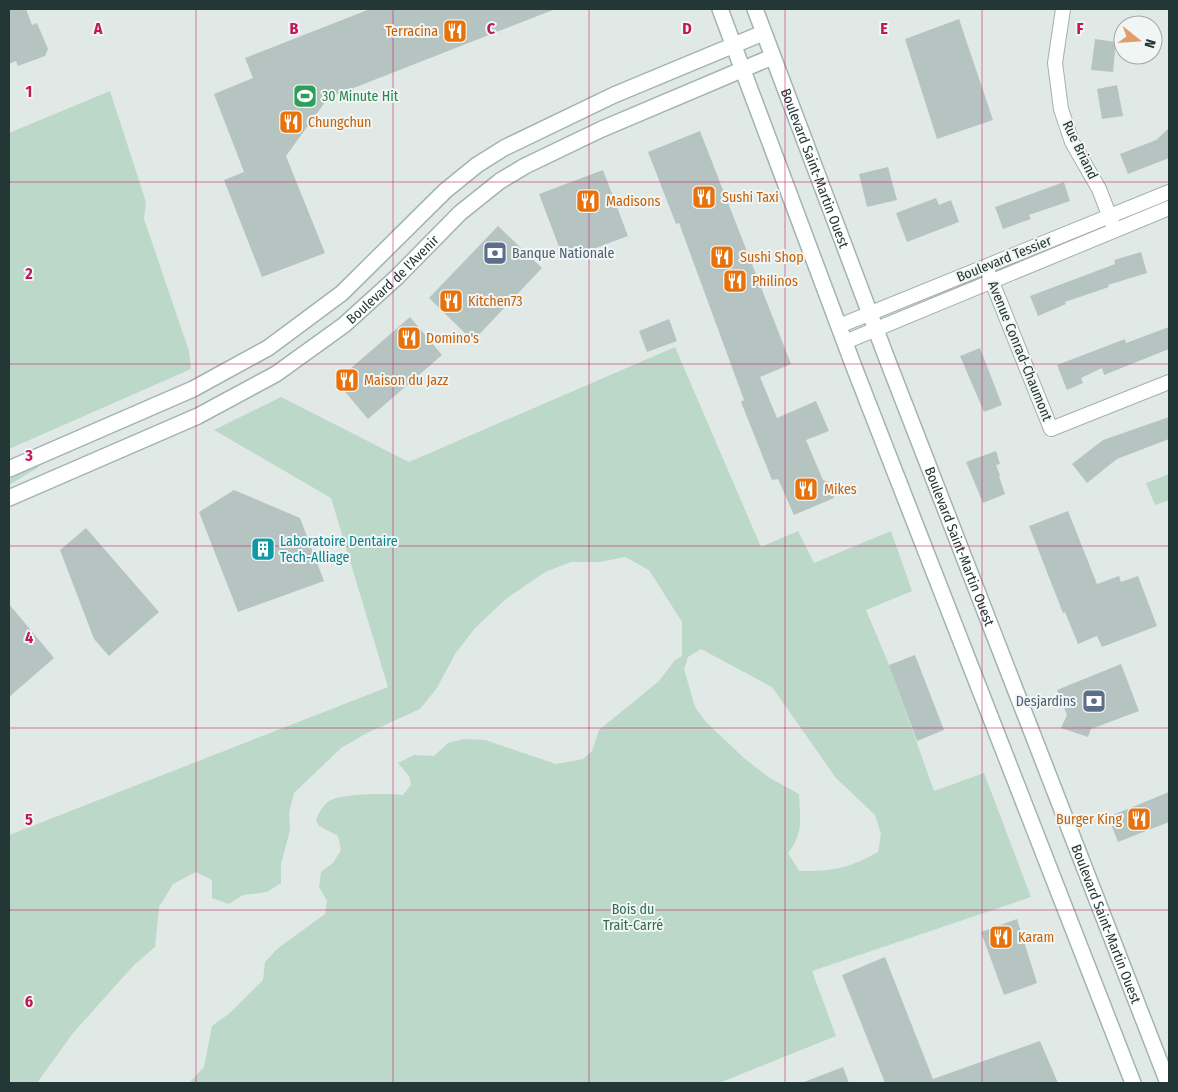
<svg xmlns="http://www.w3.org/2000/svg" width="1178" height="1092" font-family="'Fira Sans Condensed',sans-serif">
<rect width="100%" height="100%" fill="#e1e9e7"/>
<path fill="#bcd8c9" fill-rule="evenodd" d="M110,91L146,202L144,219L189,351L191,369L9,449V133Z
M675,347L761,547L798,531L814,563L891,531L912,591L866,610L890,667L934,791L984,773L1031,897L812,971L836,1036L719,1083H189L204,1067L212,1026L230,1013L263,980L265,962L277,949L325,914L327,901L319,887L321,872L333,863L341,850L338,836L319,826L316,820C320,810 325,801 336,798C352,794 387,793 403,795L411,785L409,776L398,763L414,755L434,756L448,743L464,739L485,740L556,764L583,759L592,751L599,730L659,681L675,660L682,656V622L649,570L625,557L600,562H571L545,572L506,599L475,628L455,654L437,688L420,709L367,733L341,748L294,793L289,813L290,830L281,864V883L267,892L243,895L229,904L212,898V880L196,872L173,884L159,907L155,947L134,965L73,1033L37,1083H9V835L388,687L331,498L214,430L281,397L409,462ZM701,649L772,687L836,778L875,815L881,834L878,852C847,869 834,871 799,871L788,853C804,833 800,818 799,794L768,777L744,758L707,723L695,707L684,669L688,657Z
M38,465L39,467L9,485V478Z
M1169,474V500L1155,505L1146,483Z"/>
<path fill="#b6c4c1" d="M9,9H26L32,25L37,23L48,49L45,56L18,66L16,61L9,64Z
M370,9L553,10L328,98L286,156L325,253L262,277L224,180L244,172L214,94L253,78L245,58Z
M959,19L993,120L937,139L905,39Z
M1095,39L1116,42L1113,72L1091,70Z
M1117,85L1123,116L1102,119L1097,89Z
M1169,128V158L1128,174L1120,154L1156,140Z
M700,131L791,364L760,377L777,418L816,401L829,431L806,440L823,480L828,482L834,498L794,515L778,479L772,480L741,402L744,400L679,223L676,224L648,152Z
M888,167L897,200L867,207L859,174Z
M603,170L628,236L564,260L539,194Z
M1064,182L1070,201L1029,215L1031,219L1003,229L995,207Z
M936,198L939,205L951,200L959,222L907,242L896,213Z
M498,226L542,268L473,341L429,298Z
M1141,252L1147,273L1108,285L1109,287L1065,302L1066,304L1038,316L1030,296L1115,264L1114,260Z
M410,317L442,355L368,419L336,381Z
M669,319L677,341L647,352L639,331Z
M1169,327V349L1104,375L1102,368L1081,378L1083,383L1067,390L1057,365L1125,339L1126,343Z
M980,348L1002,405L984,412L960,356Z
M1169,417V439L1117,459L1087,483L1072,464L1103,440Z
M996,451L1000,464L996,465L1000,475L999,476L1005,494L983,503L966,462Z
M234,490L300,518L324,581L238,612L199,512Z
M1068,511L1097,584L1119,576L1121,582L1138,576L1157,626L1102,647L1097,636L1078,644L1065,612L1063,613L1029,526Z
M86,528L159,612L109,656L94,639L60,550Z
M9,604L54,658L9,697Z
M915,655L944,730L917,741L889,665Z
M1121,664L1139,711L1091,729L1088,737L1061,728L1067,715L1057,690Z
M1169,792V822L1118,842L1108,817Z
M1017,919L1037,983L1004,995L981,932Z
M885,957L933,1079L1040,1041L1058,1083H885L842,975Z
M843,1067L849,1083H804V1082Z"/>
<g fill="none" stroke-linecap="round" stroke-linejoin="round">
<g stroke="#a4b0ae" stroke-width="16">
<path id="street" d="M1063,9L1055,63L1061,109L1072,142L1099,189L1113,225
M988,272L1051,429L1169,382
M839,326L1169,192
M845,342L1169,208"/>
</g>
<g stroke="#a1b4b1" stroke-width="18">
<g id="secondary">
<path d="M720,9L854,367L1133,1083"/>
<path id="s1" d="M755,9L887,359L1168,1083"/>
<path d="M9,469L193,389L268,348L342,293L445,191L477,165L504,148L614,95L763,33"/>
<path id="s2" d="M9,498L198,416L276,374L344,325L397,277L460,213L500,181L525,166L602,129L772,57"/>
</g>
</g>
<use href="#street" stroke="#fff" stroke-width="14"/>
<use href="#secondary" stroke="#fff" stroke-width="15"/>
</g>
<path fill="none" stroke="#c2185b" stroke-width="1" stroke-opacity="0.55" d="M196,9V1083M393,9V1083M589,9V1083M785,9V1083M982,9V1083M9,182H1169M9,364H1169M9,546H1169M9,728H1169M9,910H1169"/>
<defs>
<g id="restaurant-square" transform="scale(1.25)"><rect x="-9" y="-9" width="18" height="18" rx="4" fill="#e8710a" stroke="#f1f6f5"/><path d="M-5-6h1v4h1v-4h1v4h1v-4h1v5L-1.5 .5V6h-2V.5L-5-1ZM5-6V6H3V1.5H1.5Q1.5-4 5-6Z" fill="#fff"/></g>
<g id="stadium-square" transform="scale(1.25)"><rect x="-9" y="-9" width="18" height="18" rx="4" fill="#2e9e5b" stroke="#f1f6f5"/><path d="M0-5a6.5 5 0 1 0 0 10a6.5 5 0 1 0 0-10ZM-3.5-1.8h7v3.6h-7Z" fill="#fff"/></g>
<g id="bank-square" transform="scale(1.25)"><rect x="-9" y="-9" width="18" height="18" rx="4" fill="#5c6f8a" stroke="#f1f6f5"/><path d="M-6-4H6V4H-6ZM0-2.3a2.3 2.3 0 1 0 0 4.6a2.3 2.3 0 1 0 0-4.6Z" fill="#fff"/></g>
<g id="building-square" transform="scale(1.25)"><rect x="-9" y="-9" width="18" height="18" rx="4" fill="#0f9aa8" stroke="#f1f6f5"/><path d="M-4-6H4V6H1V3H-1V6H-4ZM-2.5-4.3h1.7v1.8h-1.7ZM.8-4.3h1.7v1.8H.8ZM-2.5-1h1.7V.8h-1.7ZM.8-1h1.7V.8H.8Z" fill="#fff"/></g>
</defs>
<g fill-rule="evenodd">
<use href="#restaurant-square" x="455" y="31"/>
<use href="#stadium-square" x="305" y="96"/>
<use href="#restaurant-square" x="291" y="122"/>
<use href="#restaurant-square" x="704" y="197"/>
<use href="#restaurant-square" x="588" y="201"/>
<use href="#bank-square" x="495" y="253"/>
<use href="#restaurant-square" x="722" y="257"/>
<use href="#restaurant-square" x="735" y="281"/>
<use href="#restaurant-square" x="451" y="301"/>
<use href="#restaurant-square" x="409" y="338"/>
<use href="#restaurant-square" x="347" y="380"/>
<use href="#restaurant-square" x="806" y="489"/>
<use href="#building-square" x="263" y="549"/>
<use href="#bank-square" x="1094" y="701"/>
<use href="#restaurant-square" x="1139" y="819"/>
<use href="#restaurant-square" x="1001" y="937"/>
</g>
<g text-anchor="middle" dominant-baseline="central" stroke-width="4" stroke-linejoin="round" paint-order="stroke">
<g font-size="14" fill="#c56008" stroke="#f1f6f5" text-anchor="start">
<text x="438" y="31" text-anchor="end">Terracina</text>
<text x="308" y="122">Chungchun</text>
<text x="722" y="197">Sushi Taxi</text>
<text x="606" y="201">Madisons</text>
<text x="740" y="257">Sushi Shop</text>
<text x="752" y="281">Philinos</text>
<text x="468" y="301">Kitchen73</text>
<text x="426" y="338">Domino's</text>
<text x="364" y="380">Maison du Jazz</text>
<text x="824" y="489">Mikes</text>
<text x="1122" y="819" text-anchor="end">Burger King</text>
<text x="1018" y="937">Karam</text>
</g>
<g font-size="14" fill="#27864d" stroke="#f1f6f5" text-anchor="start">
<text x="322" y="96">30 Minute Hit</text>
</g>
<g font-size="14" fill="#233836" stroke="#f1f6f5">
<text transform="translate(1080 150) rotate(64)">Rue Briand</text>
<text stroke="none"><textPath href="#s1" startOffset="170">Boulevard Saint-Martin Ouest</textPath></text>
<text transform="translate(1004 259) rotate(-22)">Boulevard Tessier</text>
<text stroke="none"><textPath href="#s2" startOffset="445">Boulevard de l'Avenir</textPath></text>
<text transform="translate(1020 351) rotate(68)">Avenue Conrad-Chaumont</text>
<text stroke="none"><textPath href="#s1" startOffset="575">Boulevard Saint-Martin Ouest</textPath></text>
<text stroke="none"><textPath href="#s1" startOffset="980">Boulevard Saint-Martin Ouest</textPath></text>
</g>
<g font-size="14" fill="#4e5e75" stroke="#f1f6f5" text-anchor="start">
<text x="512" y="253">Banque Nationale</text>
<text x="1076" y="701" text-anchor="end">Desjardins</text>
</g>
<g font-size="14" fill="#0d838f" stroke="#f1f6f5" text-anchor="start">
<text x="280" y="541">Laboratoire Dentaire<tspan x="280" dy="16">Tech-Alliage</tspan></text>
</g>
<g font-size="14" fill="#326a53" stroke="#f1f6f5">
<text x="633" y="909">Bois du<tspan x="633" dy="16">Trait-Carré</tspan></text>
</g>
</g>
<g font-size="16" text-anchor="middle" font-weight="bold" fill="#c2185b" stroke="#f1f6f5" stroke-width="4" stroke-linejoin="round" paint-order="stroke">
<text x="98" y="34">A</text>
<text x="294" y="34">B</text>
<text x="491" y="34">C</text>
<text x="687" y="34">D</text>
<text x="884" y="34">E</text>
<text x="1080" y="34">F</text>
<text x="29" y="97">1</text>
<text x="29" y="279">2</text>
<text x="29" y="461">3</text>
<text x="29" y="643">4</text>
<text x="29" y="825">5</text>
<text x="29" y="1007">6</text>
</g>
<rect width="1178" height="1092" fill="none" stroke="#233836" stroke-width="20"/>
<g transform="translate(1138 40) rotate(107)"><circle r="24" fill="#f1f6f5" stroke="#9faaa9"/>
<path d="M0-4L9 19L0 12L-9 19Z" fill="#e19d67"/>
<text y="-8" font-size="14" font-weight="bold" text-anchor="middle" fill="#233836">N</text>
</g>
</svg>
